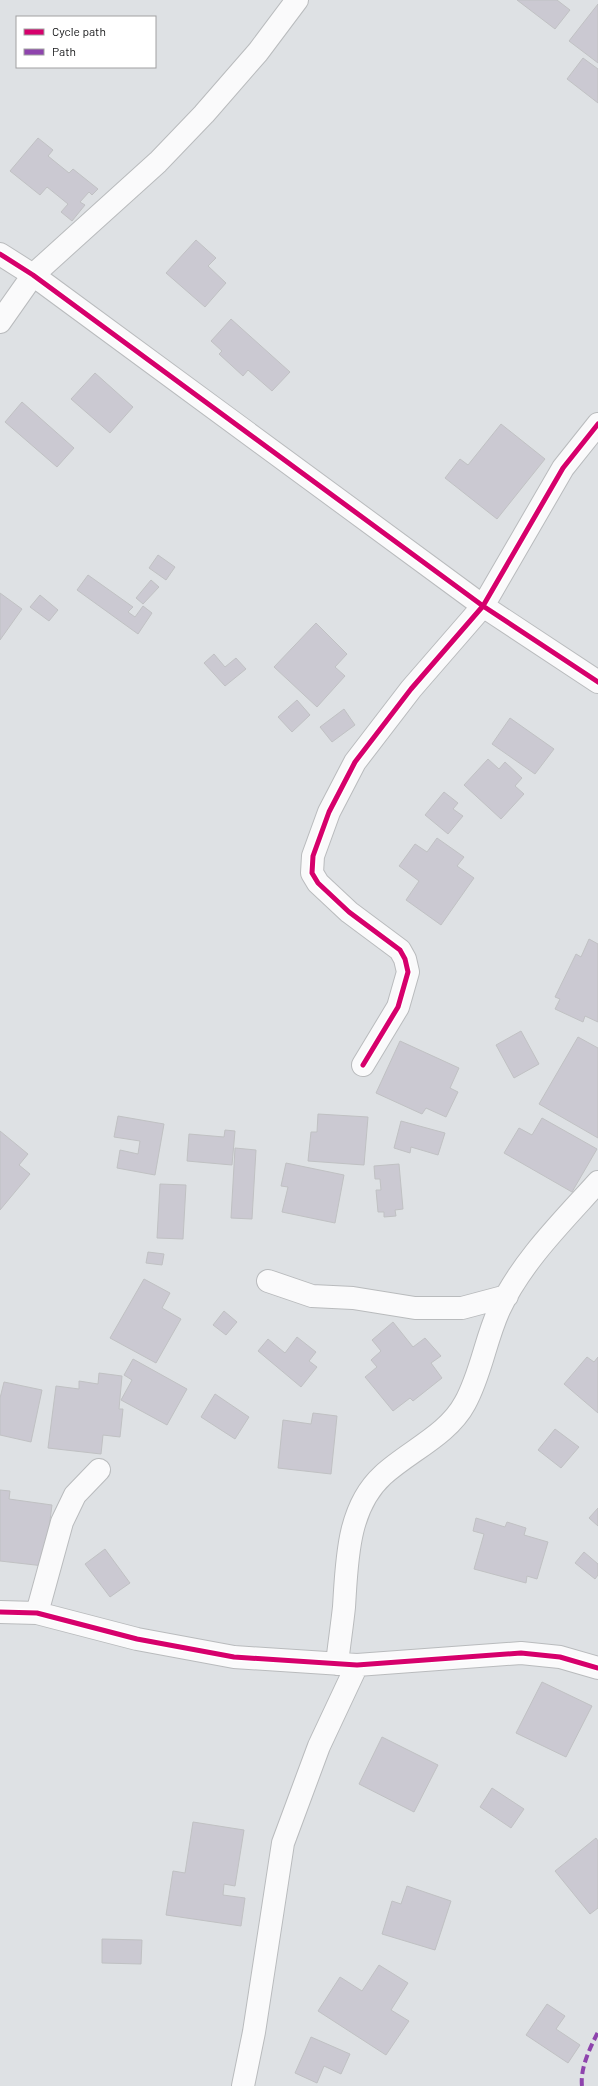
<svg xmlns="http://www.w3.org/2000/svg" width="598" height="2086" font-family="Barlow,sans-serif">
<rect width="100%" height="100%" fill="#dee1e4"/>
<path fill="#cbc9d2" stroke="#c0c1c3" d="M517,0H557L570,10L555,29Z
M598,4V63L569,41Z
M583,58L598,69V103L567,79Z
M38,138L53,150L48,156L69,173L73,169L98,189L92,195L89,192L80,202L85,205L72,221L61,212L68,204L47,187L40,195L10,171Z
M196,240L216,258L208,266L226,283L205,307L166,273Z
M231,319L290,372L272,391L248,370L243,376L219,354L222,351L211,341Z
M95,373L133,407L110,433L71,399Z
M22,402L74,448L57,467L5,422Z
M501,424L545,459L497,519L445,478L460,459L468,465Z
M158,555L175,567L166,580L149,568Z
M88,575L133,607L128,612L135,617L143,606L152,613L138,634L77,590Z
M151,580L159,587L143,604L136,598Z
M0,593L22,609L0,640Z
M40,595L58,610L49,621L30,607Z
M316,623L347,654L335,667L345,676L317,707L274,667Z
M214,654L225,667L236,658L246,669L225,686L204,663Z
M297,700L310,715L292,732L278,717Z
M344,709L355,725L332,742L320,727Z
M510,718L554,749L535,774L492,744Z
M488,759L499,769L505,762L522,778L515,786L524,794L501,819L464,785Z
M444,792L458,803L453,809L463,816L448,834L425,815Z
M437,838L464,857L457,866L474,878L441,925L406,900L419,881L399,866L415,844L427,852Z
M589,939L598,944V1022L585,1016L583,1022L555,1009L560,999L555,997L576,954L581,957Z
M521,1031L539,1064L514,1078L496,1045Z
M578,1037L598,1048V1138L539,1104Z
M400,1041L459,1068L450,1088L458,1092L446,1117L426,1108L422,1114L376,1093Z
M318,1114L368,1117L364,1165L308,1161L311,1132H317Z
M118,1116L164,1124L155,1175L117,1168L120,1150L138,1154L140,1141L114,1137Z
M542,1118L597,1149L572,1192L504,1153L519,1128L532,1135Z
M401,1121L445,1133L438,1155L411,1147L410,1153L394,1148Z
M225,1130L235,1131L232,1165L187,1161L189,1134L224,1137Z
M0,1131L28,1154L19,1165L30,1174L0,1210Z
M235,1148L256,1150L252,1219L231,1218Z
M286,1163L344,1175L335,1223L282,1212L288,1187L281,1186Z
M399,1164L403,1209L395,1210L396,1216L384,1217V1212H378L376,1190H381L380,1179H375L374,1166Z
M160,1184L186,1185L183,1239L157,1238Z
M148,1252L164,1254L162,1265L146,1263Z
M144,1279L170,1293L162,1308L181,1319L156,1363L110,1338Z
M224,1311L237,1322L226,1335L213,1325Z
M393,1322L413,1347L425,1338L441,1356L431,1363L442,1378L413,1401L410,1398L393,1411L365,1377L377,1367L371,1360L381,1351L372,1340Z
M297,1337L316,1352L309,1361L317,1367L301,1387L258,1351L268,1339L285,1353Z
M587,1357L594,1362L598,1357V1413L564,1384Z
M133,1359L187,1389L167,1425L121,1400L132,1380L124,1375Z
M99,1373L122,1376L119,1409H123L120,1437L103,1435L101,1454L48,1448L56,1386L79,1389V1381L98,1384Z
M4,1382L42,1390L31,1442L0,1435V1398Z
M215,1394L249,1417L235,1439L201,1417Z
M313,1413L337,1416L331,1474L278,1468L283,1420L311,1424Z
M555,1429L579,1447L561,1468L538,1450Z
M0,1490L10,1491L9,1499L52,1505L44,1566L0,1561Z
M598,1508V1526L589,1518Z
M476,1518L505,1527L507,1522L526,1528L524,1535L548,1542L537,1579L527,1576L526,1583L474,1569L484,1534L473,1531Z
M105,1549L130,1583L110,1597L85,1564Z
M584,1552L598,1564V1575L595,1579L575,1563Z
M542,1682L592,1706L566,1757L516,1733Z
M382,1737L438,1765L414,1812L359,1784Z
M492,1788L524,1809L511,1828L480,1807Z
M193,1822L244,1830L235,1886L224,1884L223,1895L245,1898L241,1926L166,1915L173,1871L185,1873Z
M596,1838L598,1841V1908L590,1914L555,1871Z
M407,1886L451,1901L435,1950L382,1934L392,1901L401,1904Z
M102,1939L142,1940L141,1964L102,1963Z
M379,1965L408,1983L391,2010L409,2021L386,2055L318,2011L340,1977L362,1991Z
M547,2004L565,2016L556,2029L580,2045L568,2063L526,2035Z
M311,2037L350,2054L341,2074L324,2066L317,2083L295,2073Z"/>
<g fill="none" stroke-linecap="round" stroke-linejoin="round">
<g stroke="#b9bbbd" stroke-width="24">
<path id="minor" d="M0,254L33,275L483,606L598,682
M0,322L33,275L158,162L204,114L258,52L297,0
M363,1065L398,1007L408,972L405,959L400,950L349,912L318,883L312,873L313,856L329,812L355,762L411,689L483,606L563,468L598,424
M268,1281L312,1296L353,1298L415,1308H462L507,1296
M0,1612L37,1613L137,1639L234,1657L357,1665L521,1653L560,1657L598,1668
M37,1613L62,1522L75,1495L99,1470
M337,1664C339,1645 342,1626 344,1607C347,1561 347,1508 383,1475C409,1451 448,1435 465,1403C481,1374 485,1341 499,1310C522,1261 562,1222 598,1182
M243,2086L254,2032L283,1843L319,1746L357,1665"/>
</g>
<use href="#minor" stroke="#fafafb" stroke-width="22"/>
<path stroke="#8e44ad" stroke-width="4" stroke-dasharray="8 4" stroke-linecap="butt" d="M582,2086C580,2068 590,2048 598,2032"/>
<g stroke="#fff" stroke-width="8">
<path id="cycleway" d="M0,254L33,275L483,606L598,682
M363,1065L398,1007L408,972L405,959L400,950L349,912L318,883L312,873L313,856L329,812L355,762L411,689L483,606L563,468L598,424
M0,1612L37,1613L137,1639L234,1657L357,1665L521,1653L560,1657L598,1668"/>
</g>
<use href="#cycleway" stroke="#d6006c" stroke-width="5"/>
</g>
<rect x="16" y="16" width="140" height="52" fill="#ffffff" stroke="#a1a1a2"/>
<rect x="24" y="29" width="20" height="6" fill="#d6006c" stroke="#a1a1a2"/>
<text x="52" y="36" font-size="12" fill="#131416">Cycle path</text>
<rect x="24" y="49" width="20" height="6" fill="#8e44ad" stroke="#a1a1a2"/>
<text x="52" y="56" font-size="12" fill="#131416">Path</text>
</svg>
